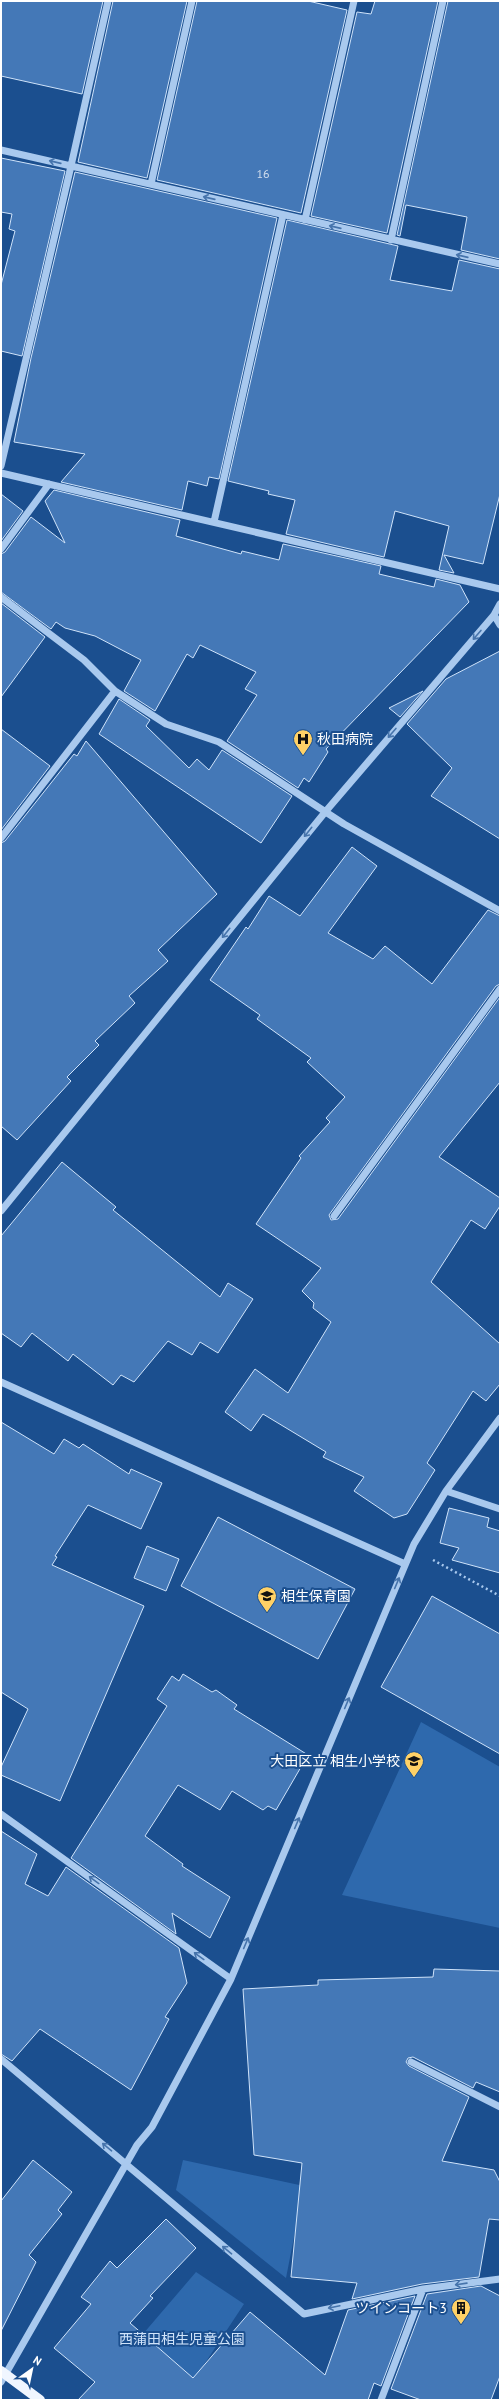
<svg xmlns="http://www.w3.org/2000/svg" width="501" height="2401" font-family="'PT Sans','Noto Sans JP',sans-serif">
<rect width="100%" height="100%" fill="#1b4f8f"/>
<path fill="#2e69ad" d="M421,1722L500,1767V1928L342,1895Z
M183,2160L304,2186L286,2278L176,2190Z
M196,2272L244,2304L182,2398L137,2341Z"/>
<path fill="#4478b7" stroke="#cfe3fa" d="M1,1H103L82,94L1,76Z
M113,1H187L147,178L78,162Z
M197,1H308L347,10L301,213L157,180Z
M375,1H438L387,233L311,216L357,12L371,14Z
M448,1H500V259L461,250L467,217L406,205L400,236L397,235Z
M1,158L65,171L22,356L1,351V285L15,231L9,229L12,214L1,212Z
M75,172L277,218L219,479L209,477L207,486L188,481L182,510L61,482L85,454L14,442L31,358Z
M287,220L398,246L390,280L452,291L459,260L500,269V494L483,564L444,555L454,573L439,570L449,526L395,511L384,557L286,534L295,500L268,494L269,491L228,481Z
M54,490L180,520L176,536L241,554L242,551L279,560L283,544L381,566L379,574L434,587L436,579L460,585L469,602L326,749L328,752L309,782L304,778L298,788L227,741L257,695L245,689L256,672L200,645L193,658L187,654L155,711L124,691L141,660L95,636L65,628L56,622L51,629L1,592V554L5,552L31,517L65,543L45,501Z
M1,494L23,511L1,541Z
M1,603L45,637L1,697Z
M500,651V839L431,796L452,768L407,724L446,679Z
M423,691L400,717L389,708Z
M119,699L150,720L146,726L189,768L197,759L209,770L222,750L292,796L261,843L99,734Z
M1,729L50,766L1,830Z
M86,741L217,894L158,950L168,961L129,996L135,1003L95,1041L99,1045L67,1077L71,1081L17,1140L1,1126V843L5,841L74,754L77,756Z
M352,847L377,866L328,933L373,959L385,946L432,984L488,910L500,916V984L496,986L329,1215L331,1220L338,1219L500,997V1082L439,1157L500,1198V1206L485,1229L471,1220L431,1282L500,1344V1384L486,1401L473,1391L427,1463L435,1470L407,1514L394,1518L354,1491L364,1477L323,1457L326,1452L263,1414L251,1431L225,1412L255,1369L288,1393L331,1322L313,1308L314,1303L302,1291L321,1268L256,1224L301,1158L299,1156L330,1122L326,1118L345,1097L307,1062L311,1058L257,1019L260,1015L210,980L246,927L248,929L269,896L300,916Z
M62,1162L116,1207L113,1210L220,1297L228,1283L253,1299L218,1353L200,1342L192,1355L168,1341L134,1382L121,1375L113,1385L73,1354L68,1361L32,1333L21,1347L1,1333V1236Z
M1,1422L54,1454L64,1439L79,1448L83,1444L129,1474L131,1469L162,1483L141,1529L88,1505L55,1556L57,1557L52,1565L144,1606L60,1801L1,1775V1767L28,1709L1,1692Z
M449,1508L489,1518L487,1527L500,1531V1573L452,1560L459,1548L440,1543Z
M218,1517L355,1589L318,1659L181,1586Z
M147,1546L179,1559L166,1591L134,1578Z
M432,1596L500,1634V1754L381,1687Z
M183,1674L212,1692L216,1690L237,1705L234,1709L308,1755L276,1810L268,1806L263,1810L232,1791L220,1810L178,1785L145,1836L183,1864L182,1866L230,1897L210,1938L172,1913L176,1934L71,1858L167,1706L157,1699L172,1676L179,1681Z
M1,1831L37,1854L25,1884L48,1896L66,1867L179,1948L187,1983L165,2017L169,2019L131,2090L40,2029L12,2061L1,2054Z
M434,1969L500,1971V2092L476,2082L473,2088L413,2057L408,2058L406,2062L409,2066L469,2097L442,2161L494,2170L500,2182V2220L489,2219L479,2277L422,2284L352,2299L357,2283L291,2277L302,2163L254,2155L243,1989L318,1985V1980L433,1977Z
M33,2160L72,2192L58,2210L62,2214L29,2255L36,2262L1,2331V2201Z
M166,2219L196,2248L150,2296L153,2298L130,2323L193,2378L250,2312L325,2375L348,2310L415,2296L381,2386L374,2383L368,2400H78L95,2382L54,2348L91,2304L81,2297L110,2261L117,2268Z
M481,2286L500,2296V2376L491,2400H421L391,2389L427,2294Z"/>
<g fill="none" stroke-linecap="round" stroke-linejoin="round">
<path stroke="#a9c9ee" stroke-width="2.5" stroke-dasharray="2 3" stroke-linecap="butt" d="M433,1560L500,1596"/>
<path stroke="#a9c9ee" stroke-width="7" d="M1,150L500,264
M151,184L192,1
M305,220L354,1
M391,240L443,1
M1,466L71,166L108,1
M1,473L500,589
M214,522L283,215
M1,549L49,484
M1,597L84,660L115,691L166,724L219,742L344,824L500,911
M494,615L500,625
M1,838L115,691
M1,1211L326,811L494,615L500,604
M334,1216L500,989
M1,1382L405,1564
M446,1491L500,1509
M1,1814L231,1979
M1,2059L304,2314L423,2289L500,2279
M411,2062L500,2107
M1,2382L137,2145L152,2127L231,1979L414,1544L446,1491L500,1418
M381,2400L423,2289"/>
<path stroke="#f0f6ff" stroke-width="10" d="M1,2371L40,2400"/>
</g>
<defs><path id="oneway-shaft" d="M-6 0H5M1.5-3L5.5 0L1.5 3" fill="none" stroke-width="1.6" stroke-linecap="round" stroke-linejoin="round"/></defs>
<g stroke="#4674ac">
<use href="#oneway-shaft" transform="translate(55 162) rotate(-167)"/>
<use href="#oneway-shaft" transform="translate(209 198) rotate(-167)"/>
<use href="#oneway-shaft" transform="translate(335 227) rotate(-167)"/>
<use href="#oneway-shaft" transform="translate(462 256) rotate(-167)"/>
<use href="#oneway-shaft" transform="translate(477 635) rotate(131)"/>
<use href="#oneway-shaft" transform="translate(392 733) rotate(131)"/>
<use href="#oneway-shaft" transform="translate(308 832) rotate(129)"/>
<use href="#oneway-shaft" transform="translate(226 933) rotate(129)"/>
<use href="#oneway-shaft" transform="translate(397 1583) rotate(-67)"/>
<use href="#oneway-shaft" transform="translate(347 1703) rotate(-67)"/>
<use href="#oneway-shaft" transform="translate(297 1823) rotate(-67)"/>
<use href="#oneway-shaft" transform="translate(94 1880) rotate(-144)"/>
<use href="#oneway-shaft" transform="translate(246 1943) rotate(-67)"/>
<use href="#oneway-shaft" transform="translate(199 1956) rotate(-144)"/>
<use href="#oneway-shaft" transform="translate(107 2147) rotate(-140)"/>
<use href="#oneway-shaft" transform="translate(227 2250) rotate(-140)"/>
<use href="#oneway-shaft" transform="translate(461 2284) rotate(172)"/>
<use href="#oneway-shaft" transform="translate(334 2307) rotate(168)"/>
</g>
<defs>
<g id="hospital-pin" transform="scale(1)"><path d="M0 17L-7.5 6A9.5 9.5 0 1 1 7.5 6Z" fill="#ffd166" stroke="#1b4f8f"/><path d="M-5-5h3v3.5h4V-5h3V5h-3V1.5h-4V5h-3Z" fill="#111"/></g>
<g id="school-pin" transform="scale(1)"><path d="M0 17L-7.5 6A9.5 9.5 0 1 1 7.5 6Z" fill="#ffd166" stroke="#1b4f8f"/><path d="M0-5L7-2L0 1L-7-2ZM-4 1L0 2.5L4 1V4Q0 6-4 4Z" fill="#111"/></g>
<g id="building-pin" transform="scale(1)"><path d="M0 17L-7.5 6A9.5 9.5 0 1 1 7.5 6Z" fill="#ffd166" stroke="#1b4f8f"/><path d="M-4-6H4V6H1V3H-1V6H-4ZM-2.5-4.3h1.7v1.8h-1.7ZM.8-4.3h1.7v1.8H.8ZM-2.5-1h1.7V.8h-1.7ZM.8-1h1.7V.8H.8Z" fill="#111"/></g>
</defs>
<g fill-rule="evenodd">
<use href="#hospital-pin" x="303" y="739"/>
<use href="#school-pin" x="267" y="1596"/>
<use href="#school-pin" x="414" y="1761"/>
<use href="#building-pin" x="461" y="2308"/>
</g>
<g text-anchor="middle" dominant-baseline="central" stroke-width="4" stroke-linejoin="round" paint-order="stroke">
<g font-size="12" fill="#d0dded">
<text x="263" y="173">16</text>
</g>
<g font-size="14" fill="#fff" stroke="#1b4f8f" text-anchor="start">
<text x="317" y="739">秋田病院</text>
<text x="281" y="1596">相生保育園</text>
<text x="400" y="1761" text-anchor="end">大田区立 相生小学校</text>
<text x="447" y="2308" text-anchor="end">ツインコート3</text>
</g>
<g font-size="14" fill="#cfe3fa" stroke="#1b4f8f">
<text x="182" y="2339">西蒲田相生児童公園</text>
</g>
</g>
<rect width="501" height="2401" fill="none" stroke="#ffffff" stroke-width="4"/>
<g transform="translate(32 2369) rotate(33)" stroke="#1b4f8f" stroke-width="3" paint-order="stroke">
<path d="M0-3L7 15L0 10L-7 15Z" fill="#ffffff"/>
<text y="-6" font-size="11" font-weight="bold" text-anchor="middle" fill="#ffffff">N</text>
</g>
</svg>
